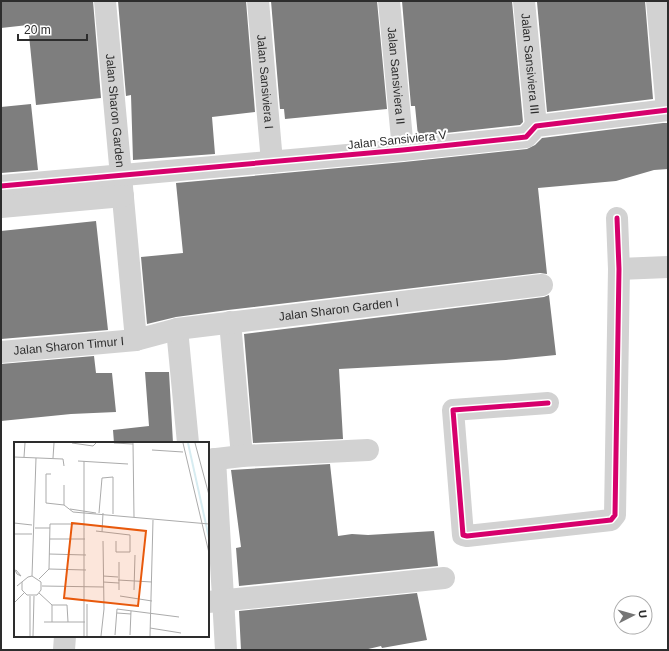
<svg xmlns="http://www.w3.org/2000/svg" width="669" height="651" font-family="Arial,sans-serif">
<rect width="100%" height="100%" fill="#fff"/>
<path fill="#7e7e7e" d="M1,1H93L101,98L36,105L28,25L1,28Z
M118,1H246L255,112L212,117L215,154L133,160L131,95L126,96Z
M271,1H377L387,109L285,119L284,109H280Z
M402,1H512L523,122L520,125L418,136L415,106H411Z
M551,1H645L653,99L547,112L537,2Z
M31,104L38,170L1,173V107Z
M663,123H668V169L654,170L616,181L538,188L547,274L540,273L228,310L176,317L147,324L141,257L183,253L176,183L404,162L527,149L535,145L542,138Z
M96,221L108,330L1,339V231Z
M549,295L556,355L506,360L339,369L343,439L253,443L244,334L544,297Z
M94,356L96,373H112L116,412L71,414L1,421V364Z
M145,372H169L173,443H114L113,430L149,426Z
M330,464L338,536L352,534L368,535L434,531L438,566L239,586L236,548L241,547L231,470Z
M417,593L427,640L382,648L381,646L364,650H241L239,611Z"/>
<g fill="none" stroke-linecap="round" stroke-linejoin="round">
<g stroke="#d2d2d2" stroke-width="22">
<path id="s1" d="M105,1L136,340"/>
<path id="s2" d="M258,1L272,162"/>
<path id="s3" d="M389,1L403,150"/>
<path id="s4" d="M524,1L536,126"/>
<path d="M657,1L667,110"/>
<path d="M1,186L403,150L526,137L536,126L668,110"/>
<path d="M1,207L123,196"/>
<path d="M619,269L668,267"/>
<path d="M230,322L242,456"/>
<path d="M177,329L188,443"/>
<path id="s5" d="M1,352L136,340L177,329L542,285"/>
<path d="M548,403L453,410L463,535L467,536L611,520L615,515L619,269L617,218"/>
<path d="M215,459L226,650"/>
<path d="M208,460L242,456L368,450"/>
<path d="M208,602L444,578"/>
<path d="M64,650L65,636"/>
</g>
<g stroke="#fff" stroke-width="8">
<path id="cycleway" d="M1,186L403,150L526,137L536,126L668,110
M548,403L453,410L463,535L467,536L611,520L615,515L619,269L617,218"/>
</g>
<use href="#cycleway" stroke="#d6006c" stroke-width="5"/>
</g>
<g text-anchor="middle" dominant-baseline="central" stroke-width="4" stroke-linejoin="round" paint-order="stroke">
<g font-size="12" fill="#2d2d2d" stroke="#fff">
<text stroke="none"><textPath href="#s4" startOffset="63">Jalan Sansiviera III</textPath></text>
<text stroke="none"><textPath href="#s3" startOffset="75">Jalan Sansiviera II</textPath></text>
<text stroke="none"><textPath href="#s2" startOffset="81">Jalan Sansiviera I</textPath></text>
<text stroke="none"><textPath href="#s1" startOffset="110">Jalan Sharon Garden</textPath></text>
<text transform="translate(397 140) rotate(-6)">Jalan Sansiviera V</text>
<text stroke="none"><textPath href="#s5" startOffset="341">Jalan Sharon Garden I</textPath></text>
<text stroke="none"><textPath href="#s5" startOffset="68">Jalan Sharon Timur I</textPath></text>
</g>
</g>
<g transform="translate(14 442)">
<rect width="195" height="195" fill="#fff"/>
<path fill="none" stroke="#d7ecf1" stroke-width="2" d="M174,1L195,96"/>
<path fill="none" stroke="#ababab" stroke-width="1" d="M58,1L79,4L82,1M100,1L119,2M119,1L120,75M169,1L195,111M181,1L195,53M138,8L169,10M0,15L49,17L50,24M10,15L11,1M39,16L40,1M64,19L114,22M37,32H32V61L50,63L59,70L195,82M50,43V63M56,67L82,71M85,71L88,36L99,35V72M0,81L18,83M21,86H36M82,89L116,93V110H102V99M88,90L89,71M0,92H18M36,97H71M0,109V126L3,132L7,134L2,128M35,112L72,113M35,127L36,82H70M18,134L22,16M89,134L104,135M25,137L35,127L72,128M104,138L138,140M89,140L105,141M3,144L14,135L18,134L27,140V148L23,153H13L8,148V140M28,144L90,145M105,148V120M120,148L121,113M25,151L38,163M106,154L138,159M0,161L10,151M103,171L117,172M30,180H71M38,180V163H53L54,180M136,186L167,191M101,193L103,167L165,175M116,193L117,169M16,194V154M19,194L20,154M70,194V19M73,194V162M87,194L90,167L89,99M136,194L139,78"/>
<path fill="#e8590c" fill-opacity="0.15" stroke="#e8590c" stroke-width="2" d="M58,81L132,89L124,164L50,156Z"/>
<rect width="195" height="195" fill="none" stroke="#2d2d2d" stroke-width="2"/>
</g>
<rect width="669" height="651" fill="none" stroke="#2d2d2d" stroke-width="4"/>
<g transform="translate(633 615) rotate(84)"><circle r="19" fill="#ffffff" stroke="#ababab"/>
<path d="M0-3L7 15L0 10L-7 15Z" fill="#767676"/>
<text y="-6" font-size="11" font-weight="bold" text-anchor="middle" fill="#2d2d2d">U</text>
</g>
<path d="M18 34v6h69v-6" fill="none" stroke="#2d2d2d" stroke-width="2"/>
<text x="24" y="34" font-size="12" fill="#2d2d2d" stroke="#ffffff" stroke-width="3" paint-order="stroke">20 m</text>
</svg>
